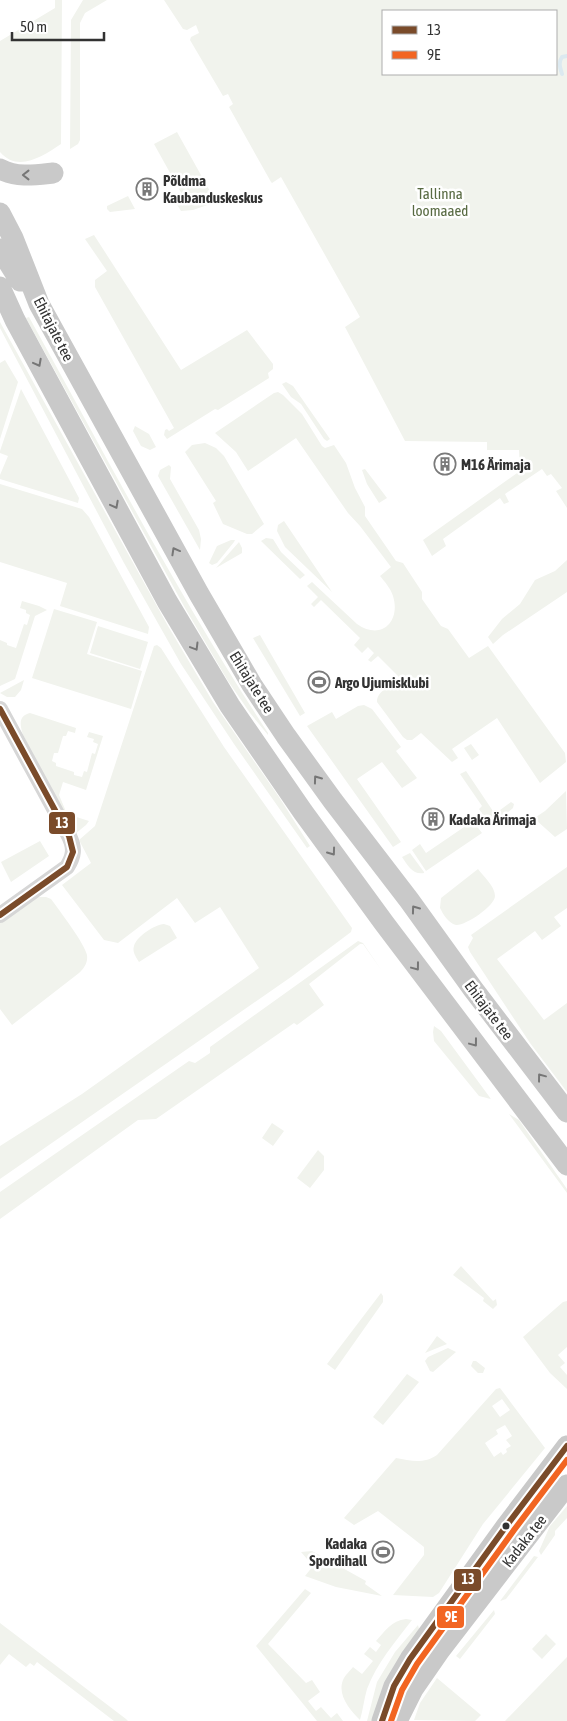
<svg xmlns="http://www.w3.org/2000/svg" width="567" height="1721" font-family="'Asap Condensed',sans-serif">
<rect width="100%" height="100%" fill="#fff"/>
<path fill="#f1f3ed" fill-rule="evenodd" d="M55,0H62L61,144C43,156 18,173 0,152V41L55,8Z
M83,0H107L85,13L80,23V140L78,144L70,149L71,20Z
M164,0H567V508L556,491L562,488L551,474L547,476L542,469L505,494L509,502L504,504L500,498L443,539L446,546L432,556L423,540L520,471L519,450H487V442L405,441L345,327L360,317L281,177L272,183L271,182L229,107L233,104L228,94L223,96L190,40L191,37L199,33L196,25L187,30L183,29ZM556,11V74H383V11Z
M177,132L216,202L193,210L181,211L176,203L184,198L154,144Z
M128,196L135,209L110,212L107,209V206Z
M94,235L181,370L247,330L273,364V369L268,373L269,378L218,410L215,409L167,439L164,435L165,430L167,429L169,431L174,428L95,287V280L107,271L85,239Z
M29,317C106,456 180,599 268,733V735L250,713L228,681L185,608L26,318Z
M0,322L168,626L213,702L279,797L310,846L307,848L234,744L181,664L124,563L0,328Z
M5,360L18,382L0,439V363Z
M286,382L293,386L330,439L327,441L324,439L301,404L291,397L282,384Z
M21,389L79,498L78,503L0,479V475L8,456L0,453V451Z
M278,392L283,395L302,414L322,446L325,448L334,445L346,463L355,488L365,507V516L396,561L403,563L422,592V599L441,626L448,629L469,658L488,646L565,753L566,762L540,783L497,718L452,749L458,758L452,762L421,733L412,740H407L403,737L377,702C377,690 392,686 401,679L378,656L371,662L368,660L374,653L368,647L362,653L354,645L360,638L321,600L314,607L311,604L318,597L307,586L312,582L357,624C381,641 401,622 393,596C391,589 385,582 380,576L391,567L360,526L348,513L296,438L248,471L236,452L215,433L274,393Z
M135,426L149,434L156,447L150,450L141,446L133,431Z
M205,443L216,448L224,456L264,524L252,534H247L223,524L213,503L216,501L185,452L192,445Z
M169,465L171,467L170,479L199,530L201,539L200,550L158,476L160,470Z
M365,469L387,498L379,503L367,484L362,470Z
M0,484L82,509L89,517L149,627L148,634L60,606L67,583L0,562Z
M284,521L332,592L285,547L277,531L278,525Z
M266,538L273,539L281,552L305,575L300,579L261,541Z
M231,540H235L234,542L217,563L212,565L209,563L217,546Z
M239,542L242,548V553L216,568Z
M567,560V592L503,635L493,644L488,637L502,619L520,604L535,580L555,571Z
M22,601L39,606L47,610L35,616L15,679L0,686V640L7,643V645L16,648L24,624L27,625L30,615L26,613V610L20,608Z
M54,609L97,622L87,654L142,671L131,709L32,678Z
M98,626L148,642L140,669L90,653Z
M260,635L305,713L300,716L253,638Z
M157,645L161,648L224,747L352,928L351,932L291,977L0,1179V1146L82,1094L259,968L220,907L195,923L177,898L118,943L104,940L62,885L91,863L79,840L95,826L154,646Z
M24,680L21,690L15,697H7L0,693Z
M364,705L372,709L401,747L396,751L417,778L402,788L382,762L357,779L401,842L393,847L307,726L332,712L336,719L358,706Z
M30,713L76,728L75,733L68,731L66,736H63L58,753H54L52,761L56,763V766L74,772V775L82,777L84,771L87,772L92,753L95,754L98,744L93,742L94,739L87,737L89,732L103,736L86,790L63,782L59,795L67,814L89,821L86,825L75,834L23,735C20,725 18,716 30,713Z
M471,744L479,755L472,760L464,748Z
M466,771L499,820L491,827L479,809L482,806L460,774Z
M566,791L567,829L555,837L536,820V817L545,811Z
M511,802L514,804L513,808L500,819L496,813Z
M469,816L482,833L426,871L412,850L420,844L426,853L470,823L467,817Z
M40,841L49,856L11,882L1,862Z
M410,853L424,872V873C413,875 408,866 402,857Z
M567,867V908L554,917L561,926L542,940L535,931L497,959L544,1020L567,1003V1092L530,1043L470,952L468,947L473,938L471,935Z
M478,869C483,876 495,886 495,896C495,906 465,926 456,925C448,923 443,914 440,908L441,898Z
M38,897H46L51,899C59,910 85,944 87,955C88,963 84,968 79,973L12,1025L0,1009V923Z
M164,924L170,926L177,938L139,962C136,957 132,952 134,946C137,936 154,925 164,924Z
M358,941L363,943L382,971L363,944H360L309,984L324,1005L297,1025L294,1023L156,1119L138,1120L0,1219V1192L189,1061L195,1063L210,1053V1047Z
M434,1026L441,1031L491,1099L479,1096L434,1041L433,1032Z
M509,1114L519,1120L567,1189V1193Z
M272,1123L284,1131L273,1146L262,1138Z
M318,1150L324,1156V1170L310,1188L297,1178Z
M461,1266L493,1301L496,1299L497,1305L493,1309L483,1301L484,1298L453,1275Z
M381,1293L383,1296V1302L335,1370L327,1364Z
M567,1301V1347L558,1355L565,1363L560,1367L567,1375V1389L550,1373L523,1337L563,1302Z
M437,1336L447,1344L425,1353Z
M448,1348L456,1352L433,1372L430,1371L425,1361L428,1357Z
M473,1361H476L485,1368L483,1373H478L471,1366Z
M407,1374L419,1382L383,1425L373,1417Z
M500,1388L545,1448L483,1524L439,1593L433,1597L393,1595L424,1555V1547L378,1511L354,1525L344,1518L396,1458C411,1461 424,1464 437,1455L496,1389ZM502,1399L510,1410L500,1417L492,1406ZM505,1425L512,1436L506,1440L511,1446L506,1449L507,1452L503,1455L501,1452L494,1457L485,1443L498,1434L496,1430Z
M567,1506V1518L555,1531V1535L541,1555L539,1551L550,1526Z
M312,1551L366,1581L365,1584L382,1596L336,1587L305,1576L313,1566L301,1552Z
M534,1556L538,1557L506,1599L500,1601Z
M305,1589L311,1593L268,1644L306,1683L312,1680L320,1692L308,1701L316,1711L321,1707L331,1718L337,1713L343,1721H317L256,1646Z
M494,1610L495,1614L460,1659L456,1656Z
M406,1619L412,1620C395,1642 377,1663 367,1689C364,1699 363,1710 360,1720C350,1710 337,1695 343,1680C345,1675 350,1671 353,1667L362,1674L373,1661L364,1654L370,1647L376,1652L381,1645L376,1641C386,1630 391,1621 406,1619Z
M0,1623L126,1719L128,1721H114L37,1662L34,1666L30,1663L26,1667L9,1654L0,1665Z
M418,1625L419,1629L374,1721H367L377,1682L395,1652Z
M546,1634L556,1644L542,1659L532,1649Z
M567,1657V1721H505Z
M437,1678L481,1715L475,1721L414,1720L420,1703Z"/>
<g fill="none" stroke-linecap="round" stroke-linejoin="round">
<path stroke="#dce9f0" stroke-width="4" d="M562,74C560,67 558,63 562,57L567,56"/>
<path stroke="#d6d6d6" stroke-width="16" d="M0,709L69,836C75,848 74,856 67,867L0,915"/>
<path stroke="#c9c9c9" stroke-width="21" d="M0,169C17,178 35,175 53,173
M0,213L13,238L39,304L199,594L252,685L286,736L333,801L409,900L473,989L567,1112
M0,249L20,281
M0,287L15,320L167,601L230,706L303,812L384,923L567,1165
M382,1721L394,1686L410,1659L507,1525L567,1446
M397,1721L413,1689L440,1650L567,1485"/>
<g stroke="#fff" stroke-width="10">
<path id="bus-1" d="M0,709L69,836L73,852L67,867L0,915
M382,1721L394,1686L410,1659L507,1525L567,1446"/>
</g>
<g stroke="#fff" stroke-width="10">
<path id="bus-2" d="M391,1721L402,1690L417,1664L514,1530L567,1460"/>
</g>
<use href="#bus-1" stroke="#7a4b2a" stroke-width="6"/>
<use href="#bus-2" stroke="#f26522" stroke-width="6"/>
</g>
<defs><path id="oneway-chevron" d="M-2-3.5L2.5 0L-2 3.5" fill="none" stroke-width="1.6" stroke-linecap="round" stroke-linejoin="round" transform="scale(1.25)"/></defs>
<g stroke="#767676">
<use href="#oneway-chevron" transform="translate(26 175) rotate(-180)"/>
<use href="#oneway-chevron" transform="translate(38 363) rotate(62)"/>
<use href="#oneway-chevron" transform="translate(115 505) rotate(62)"/>
<use href="#oneway-chevron" transform="translate(175 551) rotate(-119)"/>
<use href="#oneway-chevron" transform="translate(195 647) rotate(59)"/>
<use href="#oneway-chevron" transform="translate(317 779) rotate(-126)"/>
<use href="#oneway-chevron" transform="translate(332 852) rotate(54)"/>
<use href="#oneway-chevron" transform="translate(415 909) rotate(-126)"/>
<use href="#oneway-chevron" transform="translate(416 967) rotate(53)"/>
<use href="#oneway-chevron" transform="translate(474 1043) rotate(53)"/>
<use href="#oneway-chevron" transform="translate(541 1077) rotate(-127)"/>
</g>
<defs>
<g id="building-ring" transform="scale(1.125)"><circle r="9.5" fill="#fff" stroke="#7a7a7a" stroke-width="1.5"/><path d="M-4-6H4V6H1V3H-1V6H-4ZM-2.5-4.3h1.7v1.8h-1.7ZM.8-4.3h1.7v1.8H.8ZM-2.5-1h1.7V.8h-1.7ZM.8-1h1.7V.8H.8Z" fill="#7a7a7a"/></g>
<g id="stadium-ring" transform="scale(1.125)"><circle r="9.5" fill="#fff" stroke="#7a7a7a" stroke-width="1.5"/><path d="M0-5a6.5 5 0 1 0 0 10a6.5 5 0 1 0 0-10ZM-3.5-1.8h7v3.6h-7Z" fill="#7a7a7a"/></g>
</defs>
<g fill-rule="evenodd">
<use href="#building-ring" x="147" y="189"/>
<use href="#building-ring" x="445" y="464"/>
<use href="#stadium-ring" x="319" y="682"/>
<use href="#building-ring" x="433" y="819"/>
<use href="#stadium-ring" x="383" y="1552"/>
</g>
<circle fill="#323232" stroke="#fff" stroke-width="2" cx="506" cy="1526" r="4.5"/>
<g text-anchor="middle" dominant-baseline="central" stroke-width="5" stroke-linejoin="round" paint-order="stroke">
<g font-size="15" font-weight="bold" fill="#323232" stroke="#fff" text-anchor="start">
<text x="163" y="180">Põldma<tspan x="163" dy="17">Kaubanduskeskus</tspan></text>
<text x="461" y="464">M16 Ärimaja</text>
<text x="335" y="682">Argo Ujumisklubi</text>
<text x="449" y="819">Kadaka Ärimaja</text>
<text x="367" y="1543" text-anchor="end">Kadaka<tspan x="367" dy="17">Spordihall</tspan></text>
</g>
<g font-size="15" fill="#586a42" stroke="#fff">
<text x="440" y="193">Tallinna<tspan x="440" dy="17">loomaaed</tspan></text>
</g>
<g font-size="15" fill="#323232" stroke="#fff">
<text transform="translate(54 329) rotate(63)">Ehitajate tee</text>
<text transform="translate(252 682) rotate(58)">Ehitajate tee</text>
<text transform="translate(489 1010) rotate(53)">Ehitajate tee</text>
<text transform="translate(524 1541) rotate(-52)">Kadaka tee</text>
</g>
</g>
<g stroke="#fff" stroke-width="2">
<rect x="48" y="811" width="28" height="24" rx="5" fill="#7a4b2a"/>
<rect x="453" y="1568" width="29" height="24" rx="5" fill="#7a4b2a"/>
<rect x="436" y="1605" width="29" height="24" rx="5" fill="#f26522"/>
</g>
<g font-size="14" text-anchor="middle" font-weight="bold" fill="#fff">
<text x="62" y="828">13</text>
<text x="468" y="1584">13</text>
<text x="451" y="1622">9E</text>
</g>
<rect x="382" y="10" width="175" height="65" fill="#ffffff" stroke="#adadad"/>
<rect x="392" y="26" width="25" height="8" fill="#7a4b2a" stroke="#adadad"/>
<text x="427" y="35" font-size="15" fill="#323232">13</text>
<rect x="392" y="51" width="25" height="8" fill="#f26522" stroke="#adadad"/>
<text x="427" y="60" font-size="15" fill="#323232">9E</text>
<path d="M12 32v8h92v-8" fill="none" stroke="#323232" stroke-width="2.5"/>
<text x="20" y="32" font-size="15" fill="#323232" stroke="#ffffff" stroke-width="4" paint-order="stroke">50 m</text>
</svg>
